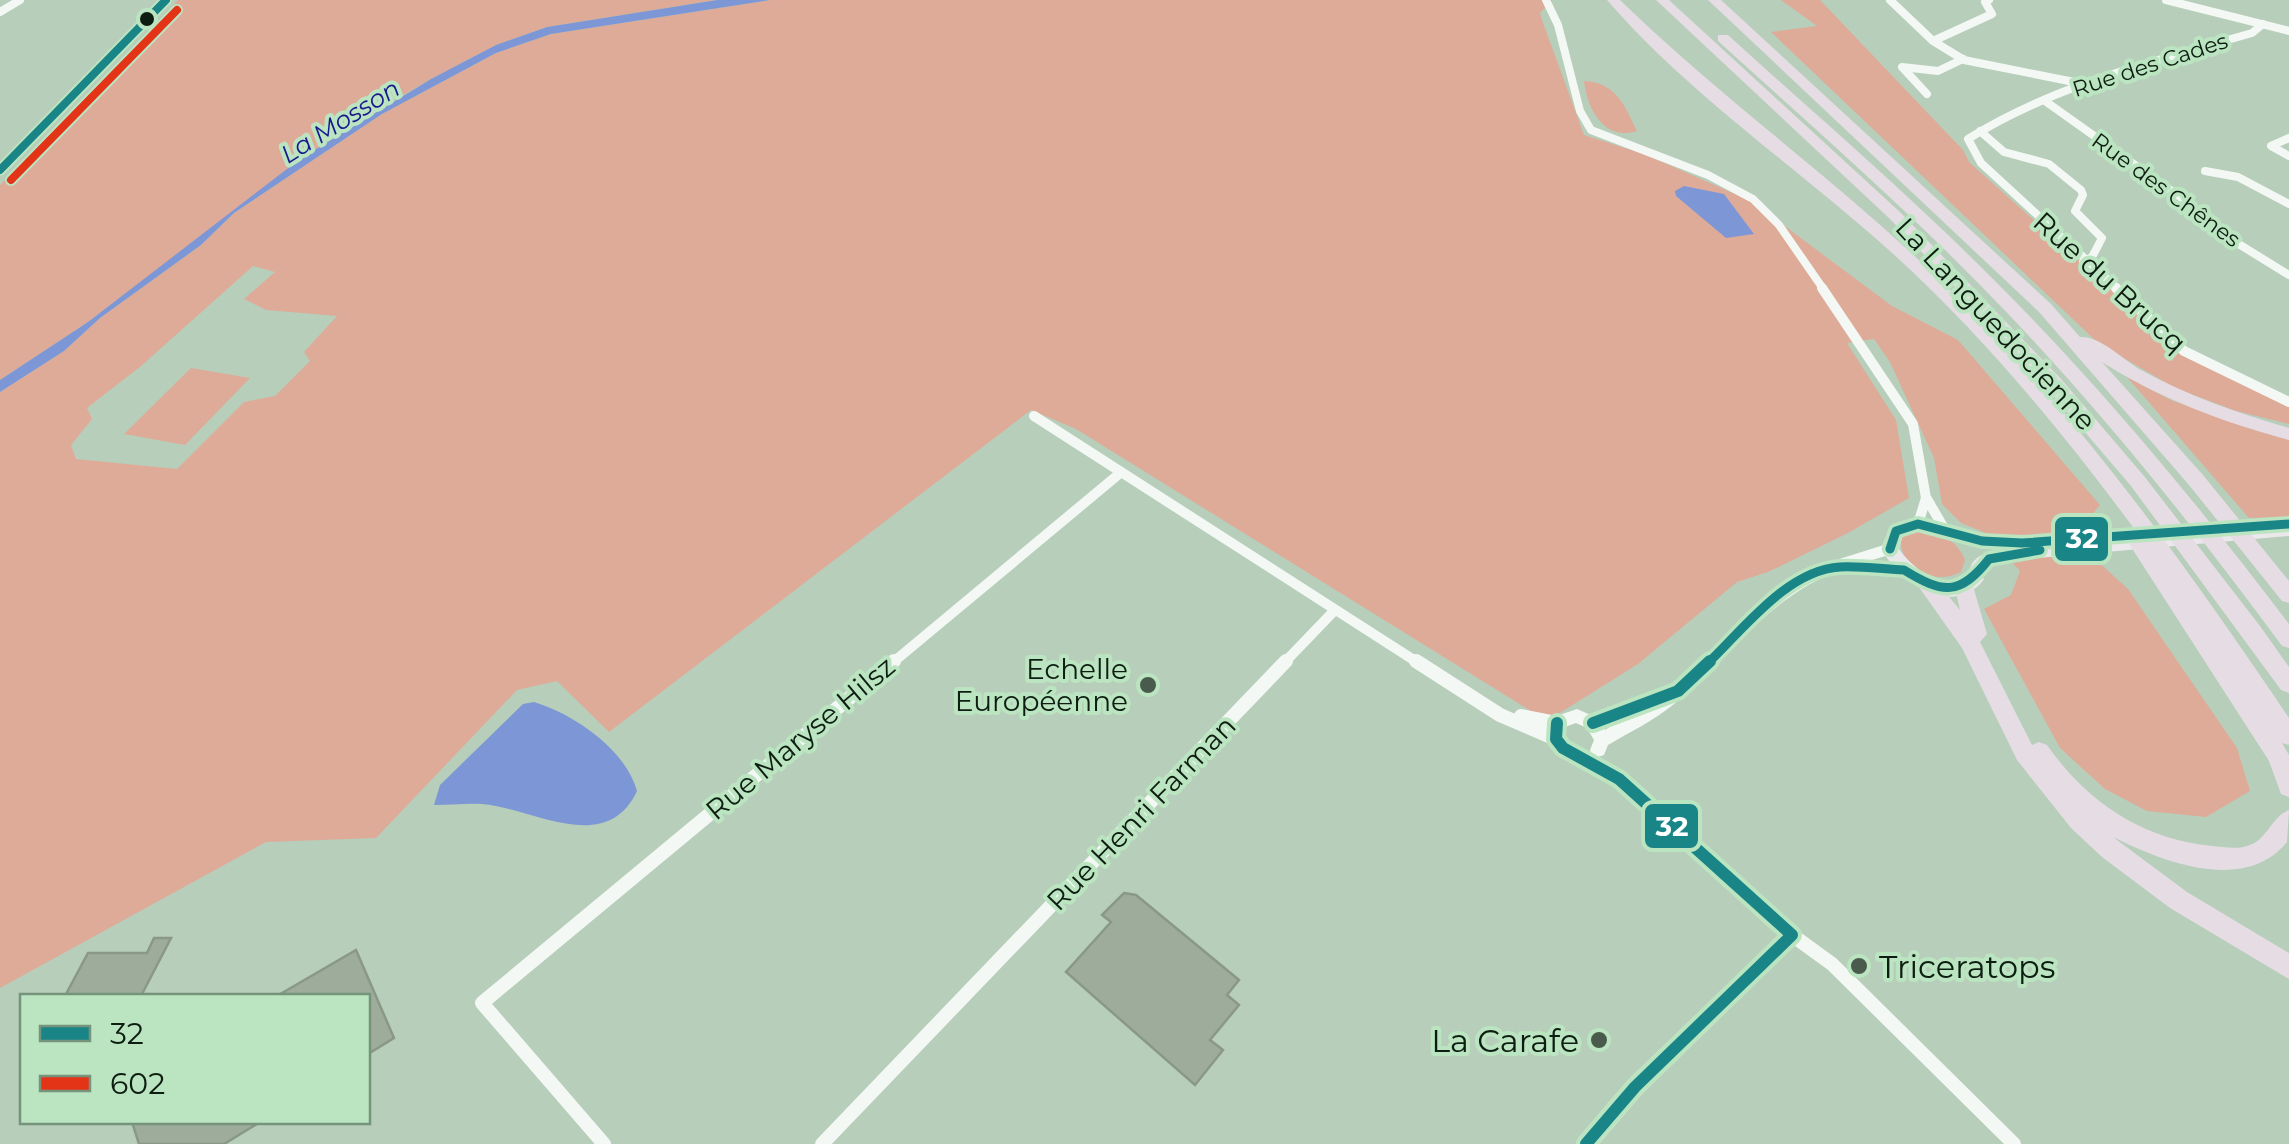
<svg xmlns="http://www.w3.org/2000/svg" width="2289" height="1144" font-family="Montserrat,sans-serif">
<rect width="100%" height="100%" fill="#b7ceba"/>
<path fill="#deab99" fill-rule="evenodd" d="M178,0H717L547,27L496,45L431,79L339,132L88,322L0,380V185Z
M770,0H1552L1540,13L1542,20L1584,135L1644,154L1751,201L1892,306L1958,340L2100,505L2089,518L2054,515L2062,529L2128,589L2237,748L2250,791L2206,817L2147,811L2105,789L2060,748L1984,609L2011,595L2020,571L1986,533L1961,523L1942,504L1934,458L1890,362L1874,339L1847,343L1896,420L1909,498L1846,534L1768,572L1737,582L1638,664L1547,721L1076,429L1031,410L609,732L557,681L517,690L376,838L266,842L0,988V392L64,351L100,318L201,245L234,213L382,114L496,53L551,34ZM253,266L275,272L244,299L266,310L337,316L304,352L310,361L275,396L244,402L177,469L76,459L71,445L92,419L87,408L141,366Z
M1781,0H1820L1963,150L1969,162L2187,357L2289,407V424L2236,411L2175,388L2098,343L1771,32L1817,26Z
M1584,81C1616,83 1624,104 1637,131C1604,142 1587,108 1584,81Z
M191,368L250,378L185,445L124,434Z
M2127,377L2173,401L2289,437V517L2249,518Z
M1919,530C1940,534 1957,539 1965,560L1961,572C1937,584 1921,573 1904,557L1900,541L1904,535Z"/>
<path fill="#7d97d6" d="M717,0H770L551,34L496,53L382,114L234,213L201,245L100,318L64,351L0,392V380L88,322L300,159L431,79L496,45L547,27Z
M1684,186L1724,194L1754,234L1726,238L1676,196L1675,191Z
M534,702C574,714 626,750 637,791C606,857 533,808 482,804C466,803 450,805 434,805L440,785L523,704Z"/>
<path fill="#9eac9c" stroke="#899887" stroke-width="2.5" d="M1124,893L1136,895L1239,980L1227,995L1239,1005L1210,1040L1223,1050L1195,1085L1066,972L1111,922L1102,915Z
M154,938H171L141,996H65L88,953H147Z
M356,950L394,1038L368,1054V996H277Z
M132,1122H260L224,1144H139Z"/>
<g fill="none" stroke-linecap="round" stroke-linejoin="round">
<path stroke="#f4f8f5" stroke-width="8" d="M1546,0L1558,25L1580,111L1591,130L1708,175L1753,199L1779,225L1824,290
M1890,0L1933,41
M1989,0L1985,2L1992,14L1933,41L1964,60L2084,84
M2166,0L2289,31
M0,12L20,0
M1927,94L1902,67L1938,71L1963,59
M2045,101L2190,204L2237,243L2289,275
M1980,131L2004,152L2049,164L2081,190L2083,195L2075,211L2102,238L2092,257L2083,262
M2289,138L2271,146L2289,156
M2205,171L2238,177L2289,204
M2119,290L1981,163L1968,139C2054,85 2155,61 2252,33L2263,24"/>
<path stroke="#f4f8f5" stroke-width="10" d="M1822,288L1913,424L1926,498L1918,524
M2116,288L2184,351L2289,402
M1034,416L1420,664
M1927,499L1945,530
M891,664L1119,474
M1283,664L1334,611"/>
<path stroke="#f4f8f5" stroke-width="14" d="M1416,661L1500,715L1556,739
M1521,716L1557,723
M1792,935L1832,964L2014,1144
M604,1144L482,1003L894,661
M822,1144L1286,661"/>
<path fill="#f4f8f5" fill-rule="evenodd" d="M1890,543L1897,549L1895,553L1866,562L1904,564L1909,566L1911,570L1909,574L1848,573L1842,570C1775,591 1726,659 1674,704C1655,720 1630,732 1608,745L1604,755L1598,757L1592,755L1590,750L1594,740L1587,728L1576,723L1565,727L1564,737L1569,743L1625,774L1799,929L1801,935L1799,941L1642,1094L1599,1144H1576L1579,1137L1628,1080L1779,935L1613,784L1557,753L1548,739L1551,718L1577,709L1593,716L1656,692L1662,695L1779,587L1814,567ZM1624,718L1605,730L1603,726Z"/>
<path fill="#ebe8eb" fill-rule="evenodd" d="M160,0H172L5,173L0,174V163Z
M1918,518L1982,534L2022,536L2289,518V536L2014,560C2005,562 1991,563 1985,571C1979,582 1989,575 1979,585C1945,616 1898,579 1881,549L1890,526ZM1918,530L1982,548L2003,549C1993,551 1981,553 1974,561C1970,565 1970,571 1966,575C1946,598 1910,565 1899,549L1903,535Z"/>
<path fill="#e5dce4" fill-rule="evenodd" d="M1607,0H1620C1724,101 1842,184 1945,285C2078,414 2186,565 2289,718V745L2282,743L2289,755V797L2281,794L2269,761L2133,550L2130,545L2133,540L2141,538C2066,436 1985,337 1891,252C1800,170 1686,92 1607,0Z
M1656,0H1669L1901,213L2062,380L2144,476L2260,626L2289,667V693L2281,690L2131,486L2007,341L1890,219Z
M1708,0H1721L2051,304L2080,337C2099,335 2124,360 2141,370C2188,396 2238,413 2289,428V440C2223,422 2160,399 2102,362L2203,475L2289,581V603L2282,601L2189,485L2039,312Z
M1718,35H1728C1818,117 1911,196 1997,283C2103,389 2199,505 2289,624V648L2282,646C2190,521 2093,400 1985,290C1900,203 1808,123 1718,41Z
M1926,575L1933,577L1960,610L1954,585L1957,579H1971L1987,634L1980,642L2032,745L2039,742L2047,745C2087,802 2142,839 2212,846C2223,847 2239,850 2250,845C2268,838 2272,816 2289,810L2287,842C2245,894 2163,862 2113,837L2187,892L2289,953V979L2170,908L2102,857L2071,828L2017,760L1962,648L1916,583L1919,577Z"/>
<g stroke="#bbe4c1" stroke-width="12">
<path id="bus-1-far2" d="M0,170L166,0"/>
</g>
<g stroke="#bbe4c1" stroke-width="16">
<path id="bus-1-far1" d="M1890,549L1896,531L1918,524L1982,541L2022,543L2289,524
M1904,570C1943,594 1960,596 1989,559L2040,550
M1707,664C1743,630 1787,570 1840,567C1861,566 1883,569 1904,570"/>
</g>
<g stroke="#bbe4c1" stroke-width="20">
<path id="bus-1" d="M1557,723L1556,739L1563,748L1619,779L1792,935
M1593,723L1678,691L1710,661
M1586,1144L1635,1087L1792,935"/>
</g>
<g stroke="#bbe4c1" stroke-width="12">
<path id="bus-2" d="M11,180L177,10"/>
</g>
<use href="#bus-1-far2" stroke="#1a8587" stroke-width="8"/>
<use href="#bus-1-far1" stroke="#1a8587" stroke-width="9"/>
<use href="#bus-1" stroke="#1a8587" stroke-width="12"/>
<use href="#bus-2" stroke="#e43417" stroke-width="8"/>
</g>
<circle fill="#0e1d11" stroke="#bbe4c1" stroke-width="4" cx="147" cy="19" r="9"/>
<g fill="#495b4c" stroke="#bbe4c1" stroke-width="4">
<circle cx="1148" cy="685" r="10"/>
<circle cx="1859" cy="966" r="10"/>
<circle cx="1599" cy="1040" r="10"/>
</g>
<g text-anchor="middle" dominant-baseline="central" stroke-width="8" stroke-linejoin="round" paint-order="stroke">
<g font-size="22" fill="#0e1d11" stroke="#bbe4c1">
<text transform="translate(2150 65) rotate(-18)">Rue des Cades</text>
<text transform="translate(2166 190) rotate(36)">Rue des Chênes</text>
</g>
<g font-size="25" font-style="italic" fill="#17198c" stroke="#bbe4c1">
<text transform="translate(340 121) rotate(-32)">La Mosson</text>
</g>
<g font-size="28" fill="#0e1d11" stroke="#bbe4c1">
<text transform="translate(2110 282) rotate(42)">Rue du Brucq</text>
<text transform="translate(1996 324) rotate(47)">La Languedocienne</text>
<text transform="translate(800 738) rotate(-40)">Rue Maryse Hilsz</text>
<text transform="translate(1141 813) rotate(-46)">Rue Henri Farman</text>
</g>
<g font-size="28" fill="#0e1d11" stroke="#bbe4c1" text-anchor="end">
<text x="1128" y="669">Echelle<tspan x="1128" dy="32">Européenne</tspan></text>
</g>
<g font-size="32" fill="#0e1d11" stroke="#bbe4c1" text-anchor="start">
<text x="1879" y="966">Triceratops</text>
<text x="1579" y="1040" text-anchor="end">La Carafe</text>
</g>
</g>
<g stroke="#bbe4c1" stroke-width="4">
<rect x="2053" y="515" width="57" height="48" rx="10" fill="#1a8587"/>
<rect x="1643" y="802" width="57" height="48" rx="10" fill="#1a8587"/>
</g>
<g font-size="28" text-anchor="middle" font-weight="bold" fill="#fff">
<text x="2082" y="548">32</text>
<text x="1672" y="836">32</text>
</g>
<rect x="20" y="994" width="350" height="130" fill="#bbe4c1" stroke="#76947b" stroke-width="2.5"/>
<rect x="40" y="1026" width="50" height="15" fill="#1a8587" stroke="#76947b" stroke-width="2.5"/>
<text x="110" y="1044" font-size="30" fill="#0e1d11">32</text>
<rect x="40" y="1076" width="50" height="15" fill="#e43417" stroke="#76947b" stroke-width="2.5"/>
<text x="110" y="1094" font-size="30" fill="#0e1d11">602</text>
</svg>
